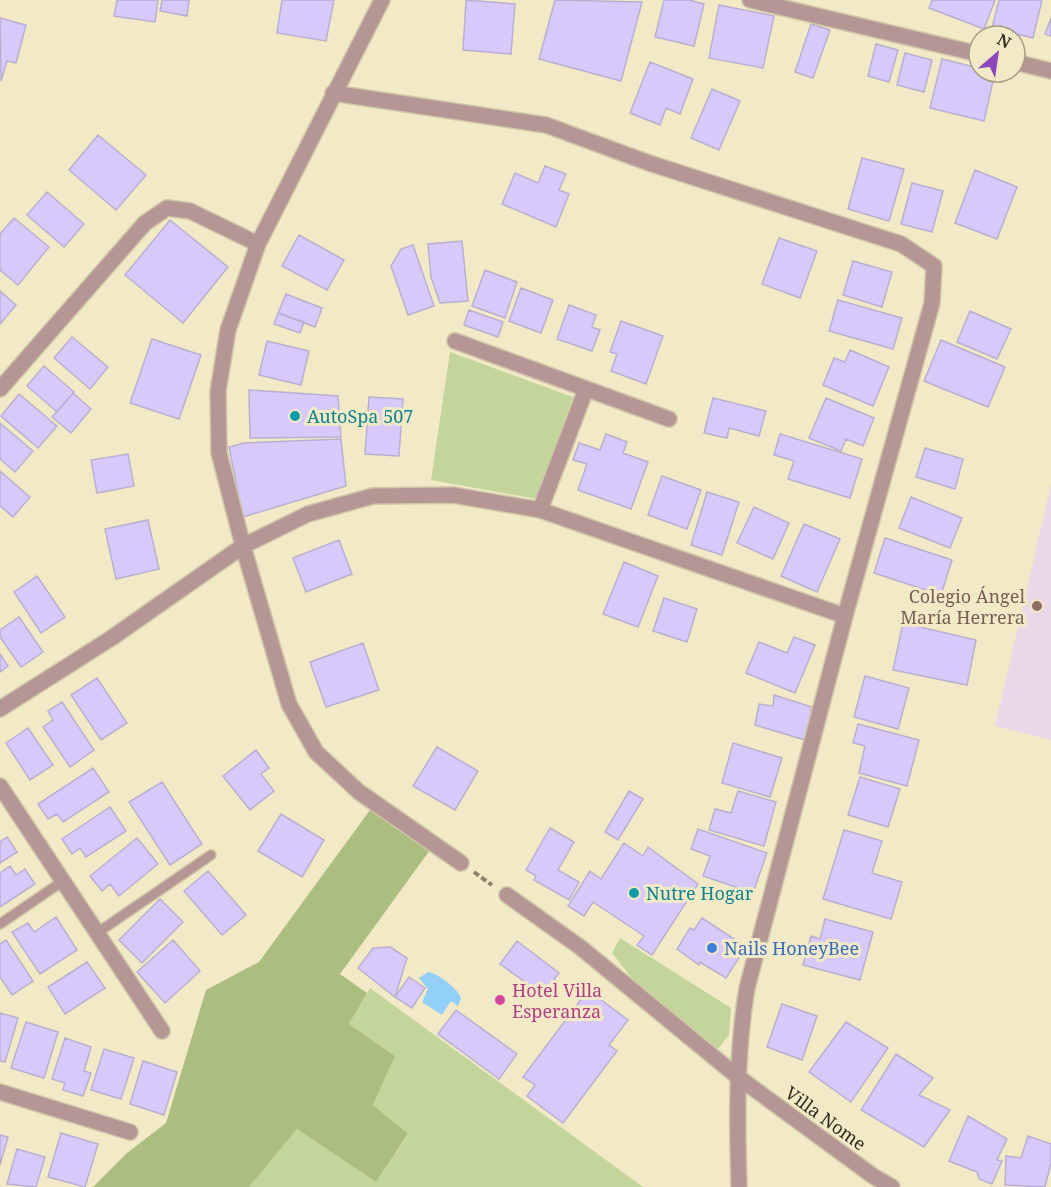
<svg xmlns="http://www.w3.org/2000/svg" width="1051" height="1187" font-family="'Noto Serif',serif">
<rect width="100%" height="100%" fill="#f2e9c6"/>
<path fill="#ead8e9" d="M1051,485V740L995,726Z"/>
<path fill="#c4d59c" d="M450,352L573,397L537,499L431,480Z
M620,938L731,1008L729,1035L714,1054L639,987L612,953Z
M370,988L643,1187H249L297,1129L376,1182L408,1135L373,1105L395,1056L349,1024Z"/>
<path fill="#abbd7f" d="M370,810L430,850L340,974L367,993L349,1024L395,1056L373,1105L408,1134L376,1182L297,1129L249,1187H93L127,1153L166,1123L206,990L259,962Z"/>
<path fill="#92cff9" d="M428,972C438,973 458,989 461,998L458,1006L451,1001L442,1015L422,1002L428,989L419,978Z"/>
<path fill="#d7c9fa" stroke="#b9b0d1" stroke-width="1.5" d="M117,0H158L155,22L114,16Z
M162,0H189L187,16L160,11Z
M282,0H334L326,41L277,33Z
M466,0L515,4L511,54L463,50Z
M555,0L642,2L621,81L539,59Z
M664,0H689L704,4L694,46L655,37Z
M932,0H995L984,29L929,8Z
M999,0H1042L1033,38L992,28Z
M719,5L774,16L763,68L709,58Z
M0,18L26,25L16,63L7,61L1,81Z
M1051,18V36L1045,34Z
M811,24L830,30L813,78L795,72Z
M876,44L898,50L889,82L868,76Z
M905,53L932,60L924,92L897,85Z
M942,59L979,68V72H995L984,121L930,108Z
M650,62L693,79L680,114L666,108L660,125L630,113Z
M712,89L740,101L719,150L691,138Z
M98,135L146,175L116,210L69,170Z
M862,158L904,169L889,221L848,209Z
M545,166L566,174L559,190L569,194L556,227L502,204L515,173L538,183Z
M975,170L1017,187L997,239L955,223Z
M912,183L943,191L932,232L901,224Z
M47,192L84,224L64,247L27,215Z
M14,218L49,247L18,285L0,270V234Z
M170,220L228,267L183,323L125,275Z
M299,235L344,260L327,290L282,266Z
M779,238L817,251L800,298L762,284Z
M462,241L468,301L440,303L431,277L428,244Z
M413,245L434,306L408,315L391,266L401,249Z
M853,261L892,272L882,307L843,295Z
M485,270L517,282L505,318L472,306Z
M521,288L553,300L541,333L509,321Z
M0,291L16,305L0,324Z
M286,294L322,308L315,327L278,313Z
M838,300L902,318L893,349L829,331Z
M569,305L596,315L592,327L600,330L592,351L557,339Z
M469,310L503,322L498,337L464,325Z
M970,311L1011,329L997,359L957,342Z
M278,313L304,322L300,333L274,324Z
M621,321L663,336L646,384L611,371L617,354L610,352Z
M72,337L108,367L90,389L54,358Z
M152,339L201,355L179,419L130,403Z
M941,340L1005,367L988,407L924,381Z
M267,341L309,351L301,385L259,375Z
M850,350L889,367L873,406L823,385L834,358L845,362Z
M44,366L74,392L57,412L27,386Z
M249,390L338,396L341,437L250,438Z
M73,393L91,409L71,433L52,417Z
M19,394L57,426L38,448L1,416Z
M369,397L403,399L399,456L365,454Z
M713,398L766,411L759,436L729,428L727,438L704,433Z
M826,398L874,418L863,446L846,439L841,451L809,438Z
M0,423L33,451L15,472L0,459Z
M606,434L627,442L623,453L648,462L631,509L578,490L587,464L573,460L579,443L600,450Z
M780,434L862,459L850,498L788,479L794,461L774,455Z
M341,439L346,486L243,517L229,447L244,443Z
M925,448L963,459L955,489L916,477Z
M128,454L134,486L97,493L91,460Z
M0,471L30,497L13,517L0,506Z
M662,476L701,490L687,529L648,515Z
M707,492L739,502L722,555L691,545Z
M911,497L962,518L950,548L899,528Z
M754,507L789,523L773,559L737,543Z
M148,520L159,569L116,579L105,529Z
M804,524L840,539L817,592L781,576Z
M885,538L952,560L941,595L874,573Z
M339,540L352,574L306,592L293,558Z
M624,562L658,576L638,627L603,614Z
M37,576L65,617L41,633L14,592Z
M664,598L697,609L687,642L653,631Z
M19,617L43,652L21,667L0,637V630Z
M903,623L976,640L967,685L893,670Z
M794,637L815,645L795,693L746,673L759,642L787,653Z
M363,643L379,690L326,707L310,662Z
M0,654L8,666L0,672Z
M865,676L909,688L898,729L854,717Z
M97,678L127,723L101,740L71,695Z
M774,695L812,707L805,740L755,725L759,704L773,706Z
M62,702L94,750L70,767L43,727L53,720L48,711Z
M858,724L919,740L907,786L859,773L865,746L853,743Z
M28,728L53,765L30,780L6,743Z
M733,743L782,758L770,797L722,783Z
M437,747L478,771L455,810L413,786Z
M256,750L269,768L261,774L274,791L250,810L223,776Z
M93,768L109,792L63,822L57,814L48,819L38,804Z
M860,777L900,789L888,827L848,815Z
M162,782L202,844L170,865L129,802Z
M629,791L643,799L618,840L605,832Z
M738,791L776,802L764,846L709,830L715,809L731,813Z
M110,807L126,831L86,857L80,848L72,854L62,839Z
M281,814L324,840L302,877L258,851Z
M550,828L574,842L558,870L579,882L569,900L534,880L536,876L526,870Z
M698,829L767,853L753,893L703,876L710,856L691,849Z
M844,830L882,841L872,873L902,882L891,919L823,899Z
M7,837L17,852L0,863V842Z
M137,838L158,864L119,896L110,884L102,891L90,876Z
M624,843L643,856L648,847L698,884L652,955L637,945L644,936L593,902L584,916L568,906L590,871L601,879Z
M10,866L16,875L25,869L35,884L0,907V873Z
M208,871L246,915L222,935L184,891Z
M160,899L183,922L142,963L119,940Z
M56,917L77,950L40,974L12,932L28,923L34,932Z
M702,918L746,947L726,978L700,962L699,965L677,949L690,928L694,930Z
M825,919L873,932L860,980L803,965L811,936L820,939Z
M6,940L33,981L12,995L0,977V944Z
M173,940L200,971L165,1003L137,972Z
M517,941L559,973L543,995L500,964Z
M390,947L407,958L395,997L358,968L373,948Z
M87,962L105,988L65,1014L48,987Z
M409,977L425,988L412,1008L395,997Z
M588,990L628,1020L609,1045L617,1051L563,1123L527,1096L535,1085L523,1077Z
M782,1004L817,1016L802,1060L767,1047Z
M456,1010L517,1054L499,1079L438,1034Z
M0,1013L18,1018L5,1062L0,1061Z
M26,1022L58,1032L44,1078L11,1068Z
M846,1022L888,1048L851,1102L809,1072Z
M65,1038L91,1047L84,1071L91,1073L83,1096L63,1090L65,1083L52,1079Z
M104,1049L134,1058L121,1099L91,1090Z
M896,1054L933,1078L919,1095L950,1110L924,1147L861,1110Z
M143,1061L177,1072L164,1115L130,1104Z
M968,1116L1007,1139L997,1160L1002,1161L992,1184L979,1179L977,1172L949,1161Z
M61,1133L98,1144L85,1187L48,1177Z
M0,1135L8,1137L0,1165Z
M1028,1136L1051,1144V1163L1045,1187L1005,1185L1006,1156L1021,1158Z
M17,1149L45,1157L36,1187L7,1184Z"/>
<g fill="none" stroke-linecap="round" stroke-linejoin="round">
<g stroke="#cfc7a8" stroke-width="12">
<path id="service" d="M0,924L63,881
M97,933L211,855"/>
</g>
<g stroke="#cfc7a8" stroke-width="18">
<path id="minor" d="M382,0L258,244L228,330L218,391L219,453L243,546L289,704L316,752L359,792L461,863
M333,93L546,125L649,163L901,244L934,266L932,303L845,616L747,988C736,1054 737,1120 739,1187
M455,341L669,419
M0,389L145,223L167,208L190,211L258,244
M540,510L586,389
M0,709L110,639L243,546L308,514L373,496L453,495L540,510L845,616
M0,786L162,1031
M507,895L580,947L738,1077L873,1176L892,1187
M0,1092L130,1132"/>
</g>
<g stroke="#cfc7a8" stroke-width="18">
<path id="tertiary" d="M750,0L979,54
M1015,62L1051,71"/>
</g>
<path stroke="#8a846d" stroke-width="4" stroke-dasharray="6 3" stroke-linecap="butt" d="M474,872L492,885"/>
<use href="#service" stroke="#b69695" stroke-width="9"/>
<use href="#minor" stroke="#b69695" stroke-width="15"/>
<use href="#tertiary" stroke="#b69695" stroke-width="15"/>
</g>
<g fill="#0f9aa8" stroke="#f2e9c6" stroke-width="2">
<circle cx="295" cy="416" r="6"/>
<circle cx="634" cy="893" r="6"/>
</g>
<circle fill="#8d6e63" stroke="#f2e9c6" stroke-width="2" cx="1037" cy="606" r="6"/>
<circle fill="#3f7fe0" stroke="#f2e9c6" stroke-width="2" cx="712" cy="948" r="6"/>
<circle fill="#d1479c" stroke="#f2e9c6" stroke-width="2" cx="500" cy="1000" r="6"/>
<g text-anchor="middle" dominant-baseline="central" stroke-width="6" stroke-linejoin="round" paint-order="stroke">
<g font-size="18" fill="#0d838f" stroke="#f2e9c6" text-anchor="start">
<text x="307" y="416">AutoSpa 507</text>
<text x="646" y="893">Nutre Hogar</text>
</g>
<g font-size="18" fill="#785e54" stroke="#f2e9c6" text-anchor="end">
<text x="1025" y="596">Colegio Ángel<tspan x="1025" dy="21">María Herrera</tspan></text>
</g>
<g font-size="18" fill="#366cbe" stroke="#f2e9c6" text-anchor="start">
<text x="724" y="948">Nails HoneyBee</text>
</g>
<g font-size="18" fill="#b23c85" stroke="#f2e9c6" text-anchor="start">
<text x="512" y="990">Hotel Villa<tspan x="512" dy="21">Esperanza</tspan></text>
</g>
<g font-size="18" fill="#312d20" stroke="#f2e9c6">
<text transform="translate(826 1118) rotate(36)">Villa Nome</text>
</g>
</g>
<g transform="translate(997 54) rotate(29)"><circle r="28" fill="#f2e9c6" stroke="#a59e84" stroke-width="1.5"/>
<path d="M0-4.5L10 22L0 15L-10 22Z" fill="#8c47bb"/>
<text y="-9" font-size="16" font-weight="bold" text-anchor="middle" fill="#312d20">N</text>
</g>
</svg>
